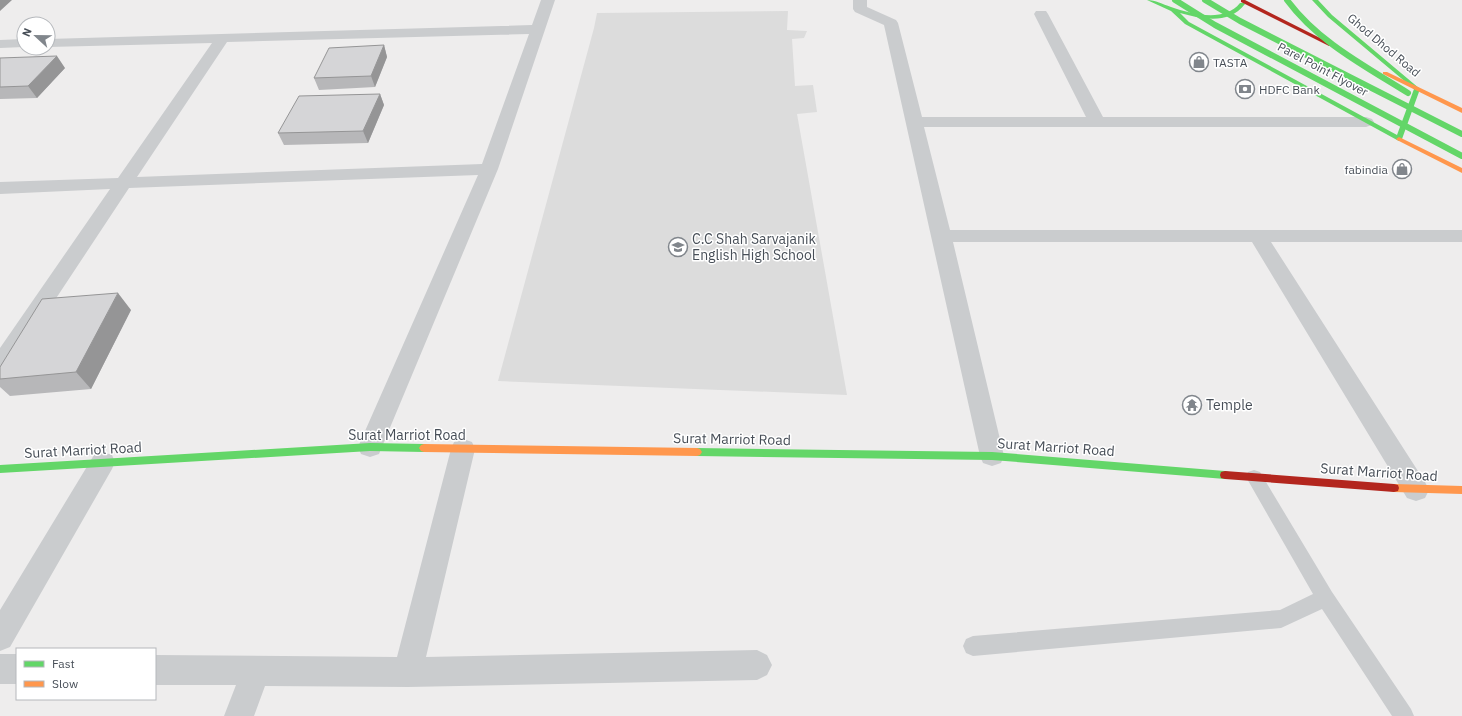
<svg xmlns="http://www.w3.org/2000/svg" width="1462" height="716" font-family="'IBM Plex Sans',sans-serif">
<rect width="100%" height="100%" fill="#eeeded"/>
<path fill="#dcdcdc" d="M788,11L787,30L807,31L804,38L792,39L795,86L813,85L817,112L797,114L847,395L498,381L594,28L597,13Z"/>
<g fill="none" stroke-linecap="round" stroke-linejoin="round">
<path fill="#caccce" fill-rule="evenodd" d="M1254,470L1260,472L1332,592L1411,709L1414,716H1392L1322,609L1281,628L973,656L966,653L963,646L966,639L973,636L1280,610L1313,594L1246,477L1248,472Z"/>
<path fill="#caccce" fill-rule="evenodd" d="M541,0H555L498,169L379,454L370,457L361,454L358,447L478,175L129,188L8,371L0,373V348L110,189L0,194V182L118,178L212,43L48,47V39L532,25ZM529,34L482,164L137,177L227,42Z
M853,0H867V7L896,20L898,23L922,117H1086L1034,14L1036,11H1046L1048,14L1103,117H1366L1372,119L1374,122L1372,125L1366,127H924L950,230H1462V242H1271L1425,482L1429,490L1425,498L1416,501L1407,498L1252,242H953L1004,456L1001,463L992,466L983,463L980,456L884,25L855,12L853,9Z
M24,39V47L0,48V40Z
M463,439L472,442L475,449L426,657L757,650L767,655L772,665L767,675L757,680L408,687L265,686L254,716H224L236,685H155V655L397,657L451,449L454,442Z
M103,452L112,455L115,462L112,469L10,647L0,651V610L94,455Z
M0,654H17V684H0Z"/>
<path fill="#63d668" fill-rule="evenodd" d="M1147,0C1156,0 1162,4 1171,7C1192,14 1224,23 1240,3H1244L1245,4C1229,25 1202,19 1180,13L1189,22L1397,135L1414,89L1328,17L1312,0H1318L1332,15L1420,89L1402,139L1399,141L1397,140L1185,24L1171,11Z
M370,443L424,444L427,445L429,448L427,451L424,452L370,451L0,473V465Z
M697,448L992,452L1225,471L1229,472L1230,475L1229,478L1225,479L992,460L697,456L694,455L692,452L694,449Z"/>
<path fill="#ff974d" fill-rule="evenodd" d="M1383,72H1387L1462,108V113L1383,74Z
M1399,137L1462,168V173L1397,140L1396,139Z
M424,444L697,448L700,449L702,452L700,455L697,456L424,452L421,451L419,448L421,445Z
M1394,484L1462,486V494L1394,492L1390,491L1389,488L1390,485Z"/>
<path fill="#b3261e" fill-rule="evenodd" d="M1241,0H1245L1334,45L1329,46L1241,2Z
M1225,471L1394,484L1398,485L1399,488L1398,491L1394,492L1225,479L1221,478L1220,475L1221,472Z"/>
<path stroke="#63d668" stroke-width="6" d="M1175,0L1215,25L1462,156
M1205,0L1240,21L1462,134
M1287,0C1318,42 1365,66 1408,93"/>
</g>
<path fill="#b7b7b9" d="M384,45L387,57L375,87L319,90L314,78Z
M0,58L65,68L37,98L0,99Z
M380,94L384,105L368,143L284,145L278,133Z
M131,310L91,389L10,396L0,387V367Z"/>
<path fill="#959596" d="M0,0H12L0,11Z
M384,45L387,57L375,87L371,76Z
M57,56L65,68L37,98L28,86Z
M380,94L384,105L368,143L363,131Z
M118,293L131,310L91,389L76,372Z"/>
<path fill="#d5d5d7" stroke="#959596" d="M384,45L371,76L314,78L329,48Z
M57,56L28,86L0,87V58Z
M380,94L363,131L278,133L299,96Z
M118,293L76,372L0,379V367L42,299Z"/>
<defs>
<g id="shop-ring" transform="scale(1)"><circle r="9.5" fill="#fff" stroke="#81868c" stroke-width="1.5"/><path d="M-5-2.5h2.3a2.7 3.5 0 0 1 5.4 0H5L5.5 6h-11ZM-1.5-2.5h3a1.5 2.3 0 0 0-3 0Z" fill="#81868c"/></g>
<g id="bank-ring" transform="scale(1)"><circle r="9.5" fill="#fff" stroke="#81868c" stroke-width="1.5"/><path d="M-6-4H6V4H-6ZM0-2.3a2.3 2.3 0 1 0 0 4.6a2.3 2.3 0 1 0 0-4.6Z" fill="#81868c"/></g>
<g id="school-ring" transform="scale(1)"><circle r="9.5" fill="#fff" stroke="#81868c" stroke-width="1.5"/><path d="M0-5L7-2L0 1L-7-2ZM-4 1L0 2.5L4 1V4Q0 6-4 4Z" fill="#81868c"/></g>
<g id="temple-ring" transform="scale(1)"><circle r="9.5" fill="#fff" stroke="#81868c" stroke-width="1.5"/><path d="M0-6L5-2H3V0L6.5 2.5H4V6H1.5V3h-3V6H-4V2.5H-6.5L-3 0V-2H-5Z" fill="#81868c"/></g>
</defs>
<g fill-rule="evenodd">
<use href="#shop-ring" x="1199" y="62"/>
<use href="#bank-ring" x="1245" y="89"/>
<use href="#shop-ring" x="1402" y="169"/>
<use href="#school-ring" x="678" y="247"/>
<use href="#temple-ring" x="1192" y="405"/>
</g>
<g text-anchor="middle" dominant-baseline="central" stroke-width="3" stroke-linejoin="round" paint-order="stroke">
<g font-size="12" fill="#474e57" stroke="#fff">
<text transform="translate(1384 45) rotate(40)">Ghod Dhod Road</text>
<text transform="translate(1323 69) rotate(28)">Parel Point Flyover</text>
</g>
<g font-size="12" fill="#474e57" stroke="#fff" text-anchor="start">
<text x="1213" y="62">TASTA</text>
<text x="1259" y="89">HDFC Bank</text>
<text x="1388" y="169" text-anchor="end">fabindia</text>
</g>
<g font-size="14" fill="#474e57" stroke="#fff" text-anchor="start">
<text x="692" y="239">C.C Shah Sarvajanik<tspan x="692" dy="16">English High School</tspan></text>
<text x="1206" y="405">Temple</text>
</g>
<g font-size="14" fill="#474e57" stroke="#fff">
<text x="407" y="435">Surat Marriot Road</text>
<text transform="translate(732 439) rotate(1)">Surat Marriot Road</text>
<text transform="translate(1056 447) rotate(4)">Surat Marriot Road</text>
<text transform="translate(83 450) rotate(-3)">Surat Marriot Road</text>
<text transform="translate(1379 472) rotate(4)">Surat Marriot Road</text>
</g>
</g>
<rect x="16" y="648" width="140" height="52" fill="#ffffff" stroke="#b5b8bc"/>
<rect x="24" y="661" width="20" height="6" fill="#63d668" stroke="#b5b8bc"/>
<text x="52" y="668" font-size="12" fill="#474e57">Fast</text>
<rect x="24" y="681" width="20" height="6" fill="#ff974d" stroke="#b5b8bc"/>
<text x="52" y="688" font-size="12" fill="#474e57">Slow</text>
<g transform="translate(36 36) rotate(292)"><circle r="19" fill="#ffffff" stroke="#b5b8bc"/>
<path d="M0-3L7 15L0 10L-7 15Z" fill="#81868c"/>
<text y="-6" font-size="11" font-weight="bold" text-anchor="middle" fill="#474e57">N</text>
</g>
</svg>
